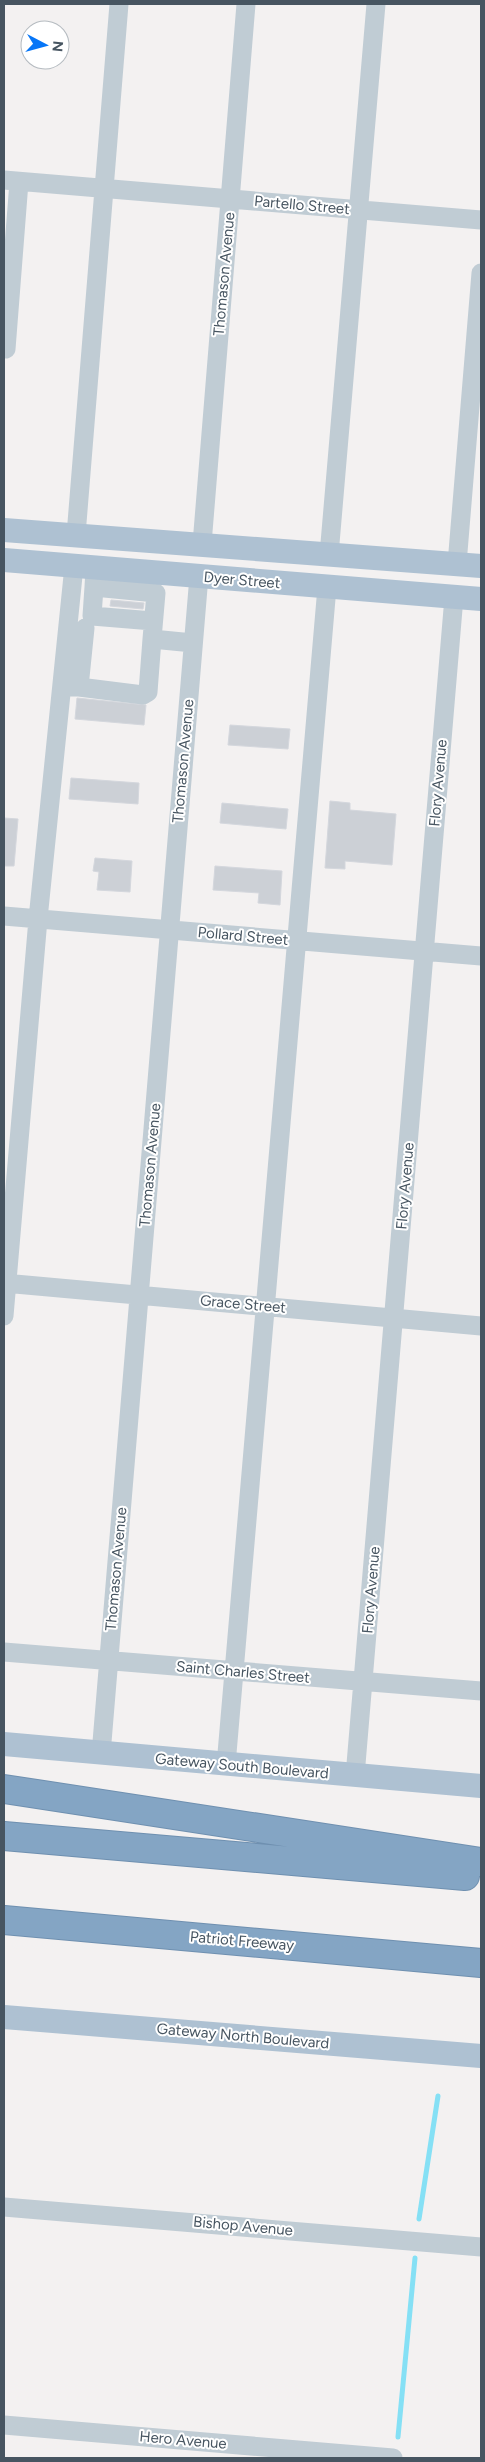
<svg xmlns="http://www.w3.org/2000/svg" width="485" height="2462" font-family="Figtree,sans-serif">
<rect width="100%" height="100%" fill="#f3f1f1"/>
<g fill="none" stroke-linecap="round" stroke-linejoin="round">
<path stroke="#85e0f5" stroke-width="5" d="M419,2219L438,2096
M398,2437L415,2258"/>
</g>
<path fill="#ccd0d6" stroke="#d4d7dd" d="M111,600L144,603L143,609L110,606Z
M77,698L146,705L144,725L75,719Z
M230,725L290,729L288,749L228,745Z
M71,778L139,783L138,804L69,799Z
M330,801L350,803V810L396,814L392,865L345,861V869L325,868Z
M222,803L288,809L286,829L220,823Z
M4,818L18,819L14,866H4Z
M95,858L132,861L130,892L97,890L99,872L93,871Z
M215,866L282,871L280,905L258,903L259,893L213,890Z"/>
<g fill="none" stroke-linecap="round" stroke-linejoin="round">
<g stroke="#6f90b0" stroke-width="30">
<path id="highway" d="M4,1789L481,1862
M4,1836L465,1876
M4,1920L481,1963"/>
</g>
<path stroke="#c0ccd4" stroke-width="19" d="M4,180L481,220
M4,348L6,349L19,182
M76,535L119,4
M202,544L246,4
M329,555L376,4
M457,564L481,273
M95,568L94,587L156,593L152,639L193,643
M94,587L92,616L153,621
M67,687H79L85,628
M79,687L143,695L148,692L152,639
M4,916L481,956
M4,1283L481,1326
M4,1316L38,919L74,566
M4,1652L481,1691
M101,1754L199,576
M226,1765L327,587
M355,1776L454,597
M4,2207L481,2247
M4,2425L393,2458"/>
<path stroke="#aec1d2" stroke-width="24" d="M4,530L481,566
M4,560L481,599
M4,1744L481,1786
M4,2017L481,2056"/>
<use href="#highway" stroke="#84a5c4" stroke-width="28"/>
</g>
<g text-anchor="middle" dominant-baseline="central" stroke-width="4" stroke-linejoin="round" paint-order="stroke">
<g font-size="15" fill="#475561" stroke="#fff">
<text transform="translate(302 205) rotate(5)">Partello Street</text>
<text transform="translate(224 274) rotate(-85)">Thomason Avenue</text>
<text transform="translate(242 580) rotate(5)">Dyer Street</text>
<text transform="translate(183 761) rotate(-85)">Thomason Avenue</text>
<text transform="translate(438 783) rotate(-85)">Flory Avenue</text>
<text transform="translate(243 936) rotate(5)">Pollard Street</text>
<text transform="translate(150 1165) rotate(-85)">Thomason Avenue</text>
<text transform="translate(405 1186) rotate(-85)">Flory Avenue</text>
<text transform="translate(243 1304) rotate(5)">Grace Street</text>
<text transform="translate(116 1569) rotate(-85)">Thomason Avenue</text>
<text transform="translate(371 1590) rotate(-85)">Flory Avenue</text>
<text transform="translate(243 1672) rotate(5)">Saint Charles Street</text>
<text transform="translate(242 1766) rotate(5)">Gateway South Boulevard</text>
<text transform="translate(242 1941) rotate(5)">Patriot Freeway</text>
<text transform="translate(243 2036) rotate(5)">Gateway North Boulevard</text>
<text transform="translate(243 2226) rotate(5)">Bishop Avenue</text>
<text transform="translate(183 2440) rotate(5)">Hero Avenue</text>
</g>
</g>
<rect width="485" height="2462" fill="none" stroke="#475561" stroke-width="10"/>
<g transform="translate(45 45) rotate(96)"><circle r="24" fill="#ffffff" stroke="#b5bbc0"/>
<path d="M0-4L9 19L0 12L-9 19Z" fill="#0776f7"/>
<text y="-8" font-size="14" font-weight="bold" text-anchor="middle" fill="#475561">N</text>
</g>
</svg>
